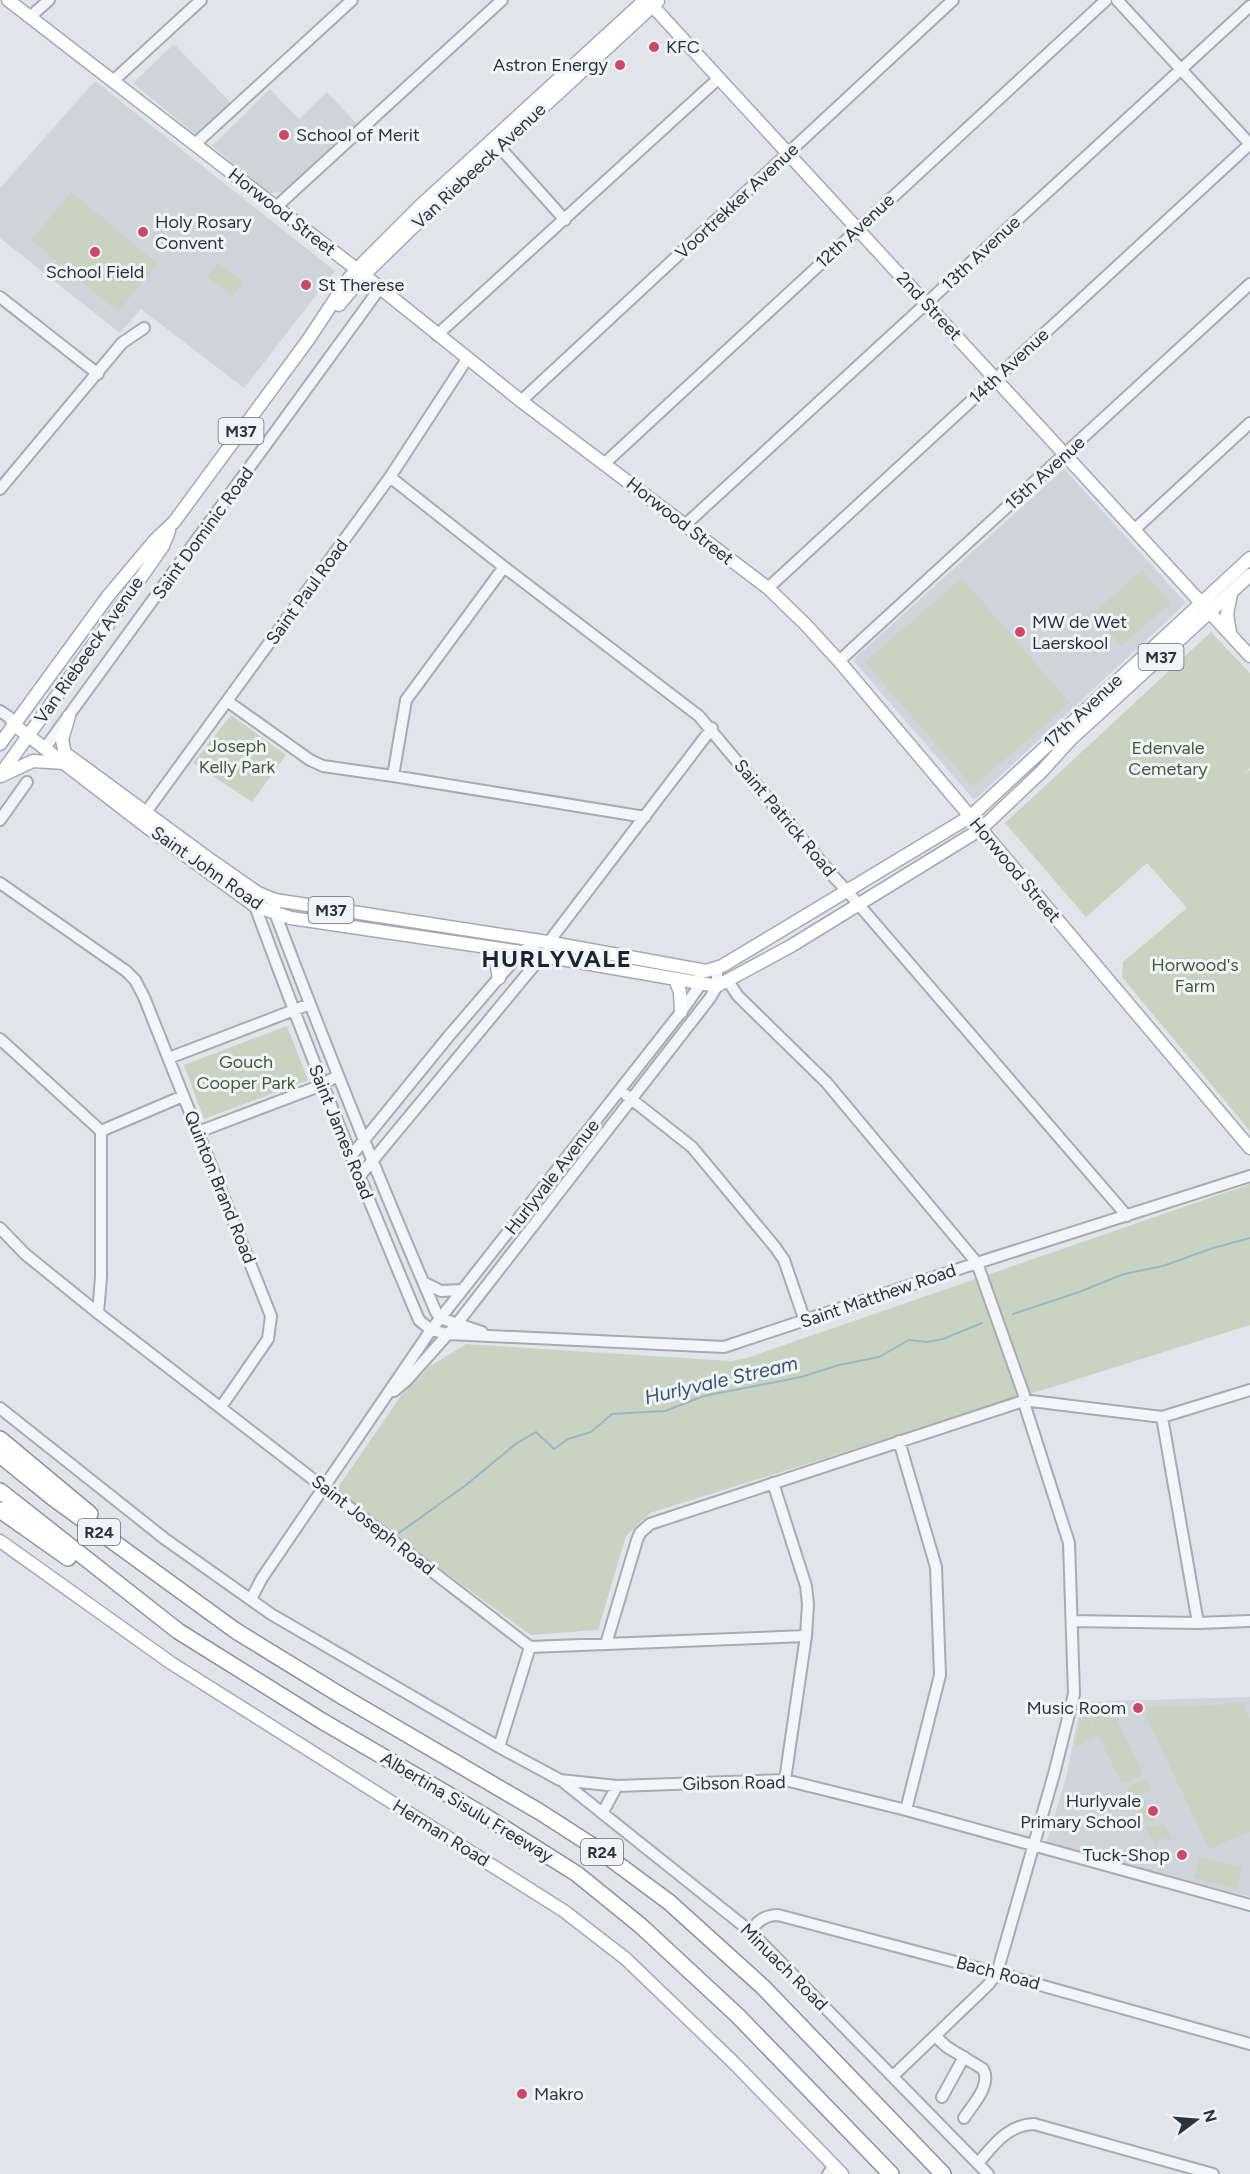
<svg xmlns="http://www.w3.org/2000/svg" width="1250" height="2174" font-family="Figtree,sans-serif">
<rect width="100%" height="100%" fill="#e1e5e9"/>
<path fill="#cfd4db" d="M174,44L231,103L196,135L133,83Z
M95,81L335,271L244,388L141,309L120,333L0,238V188Z
M270,89L299,119L327,92L357,124L283,192L269,193L212,146Z
M1064,469L1186,603L974,800L853,660Z
M1250,1697V1897L1046,1844L1066,1778L1081,1702Z"/>
<path fill="#c8d3c2" d="M71,192L158,264L118,312L31,240Z
M218,263L243,282L232,296L207,277Z
M1142,570L1171,603L1121,646L1092,614Z
M962,578L1070,703L973,787L865,662Z
M1211,632L1250,673V768L1243,775L1250,770V1131L1122,977L1123,962L1187,908L1147,863L1086,917L1005,823Z
M231,715L286,755L252,802L193,763Z
M287,1026L308,1080L204,1119L184,1065Z
M1250,1184V1325L650,1513L626,1536L598,1630L531,1635L335,1492L400,1397L429,1367L466,1344L731,1361L747,1358Z
M1244,1704L1250,1719V1832L1209,1849L1145,1714L1147,1712L1145,1707Z
M1111,1707L1143,1774L1122,1784L1085,1708Z
M1082,1709L1084,1710L1098,1736L1075,1747Z
M1146,1778L1152,1790L1141,1795L1154,1821H1142L1126,1788Z
M1163,1822L1173,1841L1159,1838L1157,1850L1145,1826H1156Z
M1200,1857L1242,1868L1237,1889L1194,1878Z"/>
<g fill="none" stroke-linecap="round" stroke-linejoin="round">
<path stroke="#9db5c8" stroke-width="2" d="M1013,1314L1079,1292L1124,1274L1163,1266L1213,1248L1250,1238
M399,1533L466,1485L517,1443L536,1432L554,1449L568,1439L591,1432L612,1414L665,1411L704,1396L801,1377L839,1365L879,1357L909,1340L927,1342L943,1339L982,1323"/>
<g stroke="#a6acb3" stroke-width="14">
<path id="minor" d="M1117,0L1250,144
M30,17L49,0
M113,81L201,0
M495,142L565,220
M195,144L352,0
M276,207L502,0
M0,297L98,374
M437,335L719,78
M521,401L953,0
M605,463L1106,0
M390,477L504,567L699,716L833,876L847,891L1127,1216
M0,489L122,343L144,328
M685,525L1250,6
M1134,530L1250,423
M768,588L1250,144
M839,661L1250,284
M227,701L310,760L323,766L393,776L645,817
M0,711L9,717L13,724
M45,748L380,288
M393,776L406,700L504,567
M141,819L390,477L467,359
M0,820L27,782
M0,883L126,971L135,980L144,997L271,1316L268,1339L221,1407
M256,901L255,906C306,1045 361,1183 419,1320L431,1330L448,1334L724,1347L977,1263L1250,1176
M275,907V913C326,1047 379,1180 436,1312L440,1318
M548,943L712,728
M728,981L738,996L826,1082L977,1263L1024,1395
M0,1039L101,1131V1277L98,1313
M169,1058L310,1004
M626,1095L692,1147L775,1247L784,1260L805,1321
M101,1131L183,1096
M198,1132L314,1088L338,1076
M351,1156L448,1037L521,952L541,941
M359,1177L542,956L556,944
M0,1228L25,1254L98,1313L530,1647L806,1636
M423,1282L441,1291L462,1290
M440,1318L482,1332
M394,1391L406,1381L456,1325L710,998L717,986V969
M1031,1401L1162,1417L1250,1390
M0,1408L165,1539L271,1614L499,1747L560,1780L617,1786L785,1780L906,1810L1250,1905
M1162,1417L1198,1623
M899,1441L936,1567L940,1675L906,1810
M773,1483L806,1586L808,1604L806,1636L785,1780
M251,1599L262,1578L431,1330L681,1012L700,985L699,976
M1072,1621L1198,1623L1250,1621
M606,1644L637,1540L640,1533L650,1524L1020,1402
M499,1747L530,1647
M561,1780L750,1931L988,2174
M603,1812L617,1786
M750,1931C758,1921 765,1915 778,1915L997,1973L1250,2044
M935,2036L947,2047L983,2069C992,2085 973,2104 964,2118
M893,2076L988,1985L997,1973L1054,1774L1074,1694L1069,1543L1025,1406
M942,2097L964,2057
M978,2163C994,2145 1007,2125 1034,2124L1213,2174
M828,2174L834,2166"/>
</g>
<g stroke="#a1aab5" stroke-width="15">
<path id="major" d="M8,0L364,275L521,401L768,588L807,626L839,661L1250,1148
M647,0L1250,656
M339,305L364,275L411,229L658,1
M1230,633L1227,614L1231,594
M13,724L156,834L255,906L291,918L521,952L717,986L791,946L981,829L1042,771L1071,739L1250,575
M0,744L108,596L155,540L174,522L308,340L349,278L364,262L420,206L645,0
M65,753L62,740L69,716
M69,756L212,861L258,893L275,900L541,941L706,971L722,966L971,816L1250,558
M0,775L119,609L163,546L169,531
M1,776L33,761L64,763
M487,947L496,962L499,978
M675,979L680,992L681,1012
M0,1541L171,1663L564,1911L626,1959L733,2062L842,2174"/>
</g>
<g stroke="#89939f" stroke-width="18">
<path id="highway" d="M0,1439L90,1514
M0,1455L53,1498L236,1631L345,1698L540,1812L596,1848L669,1902L763,1987L943,2174
M0,1491L178,1631L322,1721L485,1816L577,1874L641,1926L738,2016L891,2174
M0,1510L68,1558"/>
</g>
<use href="#minor" stroke="#f4f5f8" stroke-width="10"/>
<use href="#major" stroke="#fff" stroke-width="12"/>
<use href="#highway" stroke="#fff" stroke-width="15"/>
</g>
<g fill="#ca4a65" stroke="#f1f4f7" stroke-width="2">
<circle cx="654" cy="47" r="6"/>
<circle cx="620" cy="65" r="6"/>
<circle cx="284" cy="135" r="6"/>
<circle cx="143" cy="232" r="6"/>
<circle cx="95" cy="252" r="6"/>
<circle cx="306" cy="285" r="6"/>
<circle cx="1020" cy="632" r="6"/>
<circle cx="1138" cy="1708" r="6"/>
<circle cx="1153" cy="1811" r="6"/>
<circle cx="1182" cy="1855" r="6"/>
<circle cx="522" cy="2094" r="6"/>
</g>
<g text-anchor="middle" dominant-baseline="central" stroke-width="6" stroke-linejoin="round" paint-order="stroke">
<g fill="#f1f4f7" stroke="#666d78" stroke-width="1.5">
<rect x="218.5" y="418" width="45" height="26" rx="4.5"/>
<rect x="1138.5" y="644" width="45" height="26" rx="4.5"/>
<rect x="308.5" y="897" width="45" height="26" rx="4.5"/>
<rect x="78" y="1519" width="42" height="26" rx="4.5"/>
<rect x="581" y="1839" width="42" height="26" rx="4.5"/>
</g>
<g font-size="16" font-weight="bold" fill="#2a3341">
<text x="241" y="431">M37</text>
<text x="1161" y="657">M37</text>
<text x="331" y="910">M37</text>
<text x="99" y="1532">R24</text>
<text x="602" y="1852">R24</text>
</g>
<g font-size="18" fill="#2a3341" stroke="#f1f4f7" text-anchor="start">
<text x="666" y="47">KFC</text>
<text x="608" y="65" text-anchor="end">Astron Energy</text>
<text x="296" y="135">School of Merit</text>
<text x="155" y="222">Holy Rosary<tspan x="155" dy="21">Convent</tspan></text>
<text x="95" y="272" text-anchor="middle">School Field</text>
<text x="318" y="285">St Therese</text>
<text x="1032" y="622">MW de Wet<tspan x="1032" dy="21">Laerskool</tspan></text>
<text x="1126" y="1708" text-anchor="end">Music Room</text>
<text x="1141" y="1801" text-anchor="end">Hurlyvale<tspan x="1141" dy="21">Primary School</tspan></text>
<text x="1170" y="1855" text-anchor="end">Tuck-Shop</text>
<text x="534" y="2094">Makro</text>
</g>
<g font-size="18" fill="#2a3341" stroke="#f1f4f7">
<text transform="translate(479 166) rotate(-43)">Van Riebeeck Avenue</text>
<text transform="translate(737 201) rotate(-43)">Voortrekker Avenue</text>
<text transform="translate(282 212) rotate(38)">Horwood Street</text>
<text transform="translate(855 231) rotate(-43)">12th Avenue</text>
<text transform="translate(981 253) rotate(-43)">13th Avenue</text>
<text transform="translate(929 306) rotate(47)">2nd Street</text>
<text transform="translate(1009 366) rotate(-43)">14th Avenue</text>
<text transform="translate(1045 473) rotate(-42)">15th Avenue</text>
<text transform="translate(680 521) rotate(38)">Horwood Street</text>
<text transform="translate(203 533) rotate(-54)">Saint Dominic Road</text>
<text transform="translate(307 592) rotate(-54)">Saint Paul Road</text>
<text transform="translate(89 650) rotate(-55)">Van Riebeeck Avenue</text>
<text transform="translate(1083 711) rotate(-43)">17th Avenue</text>
<text transform="translate(785 818) rotate(50)">Saint Patrick Road</text>
<text transform="translate(207 868) rotate(35)">Saint John Road</text>
<text transform="translate(1015 870) rotate(50)">Horwood Street</text>
<text transform="translate(341 1132) rotate(68)">Saint James Road</text>
<text transform="translate(552 1177) rotate(-52)">Hurlyvale Avenue</text>
<text transform="translate(220 1187) rotate(68)">Quinton Brand Road</text>
<text transform="translate(878 1296) rotate(-19)">Saint Matthew Road</text>
<text transform="translate(373 1525) rotate(38)">Saint Joseph Road</text>
<text transform="translate(734 1783) rotate(-1)">Gibson Road</text>
<text transform="translate(467 1807) rotate(31)">Albertina Sisulu Freeway</text>
<text transform="translate(441 1833) rotate(32)">Herman Road</text>
<text transform="translate(784 1967) rotate(45)">Minuach Road</text>
<text transform="translate(998 1973) rotate(15)">Bach Road</text>
</g>
<g font-size="18" fill="#415c38" stroke="#f1f4f7">
<text x="237" y="746">Joseph<tspan x="237" dy="21">Kelly Park</tspan></text>
<text x="1168" y="748">Edenvale<tspan x="1168" dy="21">Cemetary</tspan></text>
<text x="1195" y="965">Horwood's<tspan x="1195" dy="21">Farm</tspan></text>
<text x="246" y="1062">Gouch<tspan x="246" dy="21">Cooper Park</tspan></text>
</g>
<g font-size="20" font-style="italic" fill="#355473" stroke="#f1f4f7">
<text transform="translate(721 1380) rotate(-13)">Hurlyvale Stream</text>
</g>
<g font-size="24" font-weight="bold" letter-spacing="1.5" fill="#1c2431" stroke="#f1f4f7">
<text x="557" y="958">HURLYVALE</text>
</g>
</g>
<g transform="translate(1196 2120) rotate(74)" stroke="#f1f4f7" stroke-width="4.5" paint-order="stroke">
<path d="M0-4.5L10 22L0 15L-10 22Z" fill="#2a3341"/>
<text y="-9" font-size="16" font-weight="bold" text-anchor="middle" fill="#2a3341">N</text>
</g>
</svg>
